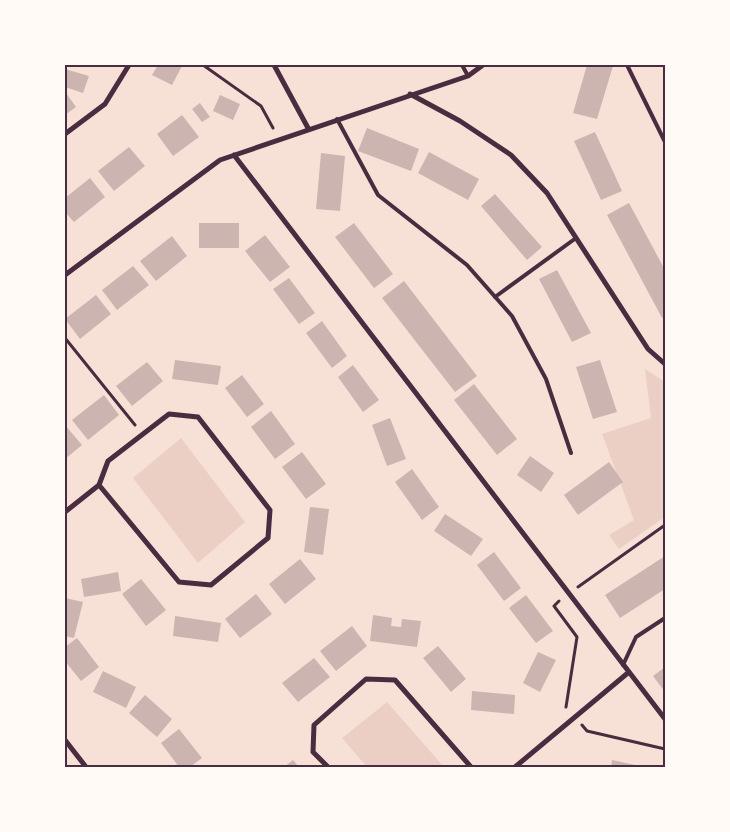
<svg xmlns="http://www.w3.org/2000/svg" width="730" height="832" font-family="'PT Sans',sans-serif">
<rect width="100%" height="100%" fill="#f7e1d7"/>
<path fill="#ebcfc5" d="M645,369L665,382V517L619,549L609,535L634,520L602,434L651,418Z
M181,438L245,522L198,563L133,478Z
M387,702L444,767H367L342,738Z"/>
<path fill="#ccb4b1" d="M158,65L182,66L172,85L152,75Z
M587,65L613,66L597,119L573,113Z
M65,69L89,76L83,93L65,87Z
M66,93L76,107L65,115V94Z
M220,95L240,104L233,120L213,111Z
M200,103L210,117L202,122L192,109Z
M182,115L199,137L173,156L157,134Z
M367,128L419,149L411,171L358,151Z
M595,132L622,191L601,200L574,141Z
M129,147L145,166L114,191L98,171Z
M429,152L479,179L468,200L418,173Z
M321,153L345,156L340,211L316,209Z
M90,178L105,197L74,222L65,212V198Z
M495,194L542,247L527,260L481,206Z
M629,203L665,270V316L662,318L607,215Z
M199,223H239V248H199Z
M354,223L393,274L374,288L335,237Z
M265,235L290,267L270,282L245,251Z
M172,236L187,256L156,281L140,261Z
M133,266L149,285L117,310L102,290Z
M557,270L591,333L572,342L539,279Z
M289,278L315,313L299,324L273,289Z
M404,281L477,376L455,392L382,298Z
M96,295L111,314L80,339L65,319Z
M322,321L347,356L332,368L306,333Z
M175,360L221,366L218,385L172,379Z
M600,360L617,412L593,419L576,367Z
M147,362L163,381L132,406L116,386Z
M353,365L379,400L363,412L338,377Z
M242,375L264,404L247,417L225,388Z
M474,384L517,439L497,455L454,400Z
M104,395L119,415L88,440L72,420Z
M271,411L295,444L275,459L251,427Z
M390,418L406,459L387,466L372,425Z
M65,425L82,445L65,459Z
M302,452L326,484L306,499L282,467Z
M530,456L554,473L541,492L517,475Z
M609,462L623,482L578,515L564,495Z
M412,469L439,507L422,520L395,482Z
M310,507L329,509L323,555L304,552Z
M445,514L483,539L471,556L434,531Z
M494,552L521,588L504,601L477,565Z
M665,556V589L620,618L605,595Z
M300,559L316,579L285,604L269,584Z
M118,572L121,591L84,597L81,579Z
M141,579L166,610L146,626L122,594Z
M256,594L272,614L240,638L225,619Z
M526,595L553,631L536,643L509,608Z
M65,598L83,602L74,638L65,636Z
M373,615L392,618L391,626L401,627L402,619L421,621L417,647L370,641Z
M175,616L221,623L218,642L173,636Z
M352,626L367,646L336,671L320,651Z
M77,638L99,667L81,681L65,661V647Z
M438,646L466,679L451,692L423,658Z
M538,652L556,660L540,692L523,683Z
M314,658L330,677L298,702L282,683Z
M665,667V692L653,676Z
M103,671L136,687L126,708L93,692Z
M472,691L515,695L514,714L471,710Z
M145,695L172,719L157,737L129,713Z
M179,729L202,758L190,767H179L161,743Z
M293,760L299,767H284Z
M612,760L640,766V767H611Z"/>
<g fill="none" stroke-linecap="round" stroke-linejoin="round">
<path stroke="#4a2c40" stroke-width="3" d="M203,65L261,106L273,128
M65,338L135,425
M578,587L665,525
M559,601L554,606L577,637L566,707
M582,725L587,731L665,749"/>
<path stroke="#4a2c40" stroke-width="4" d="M462,65L468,76
M627,65L665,142
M337,119L378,195L467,265L512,316L546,379L571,453
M495,297L576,238
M623,665L636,637L665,618"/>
<path stroke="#4a2c40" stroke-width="5" d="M274,65L308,128
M410,94L460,121L511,155L547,193L648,349L665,364
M65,134L105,104L129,65
M234,155L665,719
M65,275L220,160L468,76L483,65
M65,512L99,485L108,461L169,414L198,417L270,510L268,538L211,585L179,582L99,485
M65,740L86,767
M328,767L313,752L314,725L366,679L395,680L471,767
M515,767L629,672"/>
</g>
<rect width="730" height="832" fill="none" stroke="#fffaf5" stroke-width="132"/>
<rect x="66" y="66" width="598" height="700" fill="none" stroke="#4a2c40" stroke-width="2"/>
</svg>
